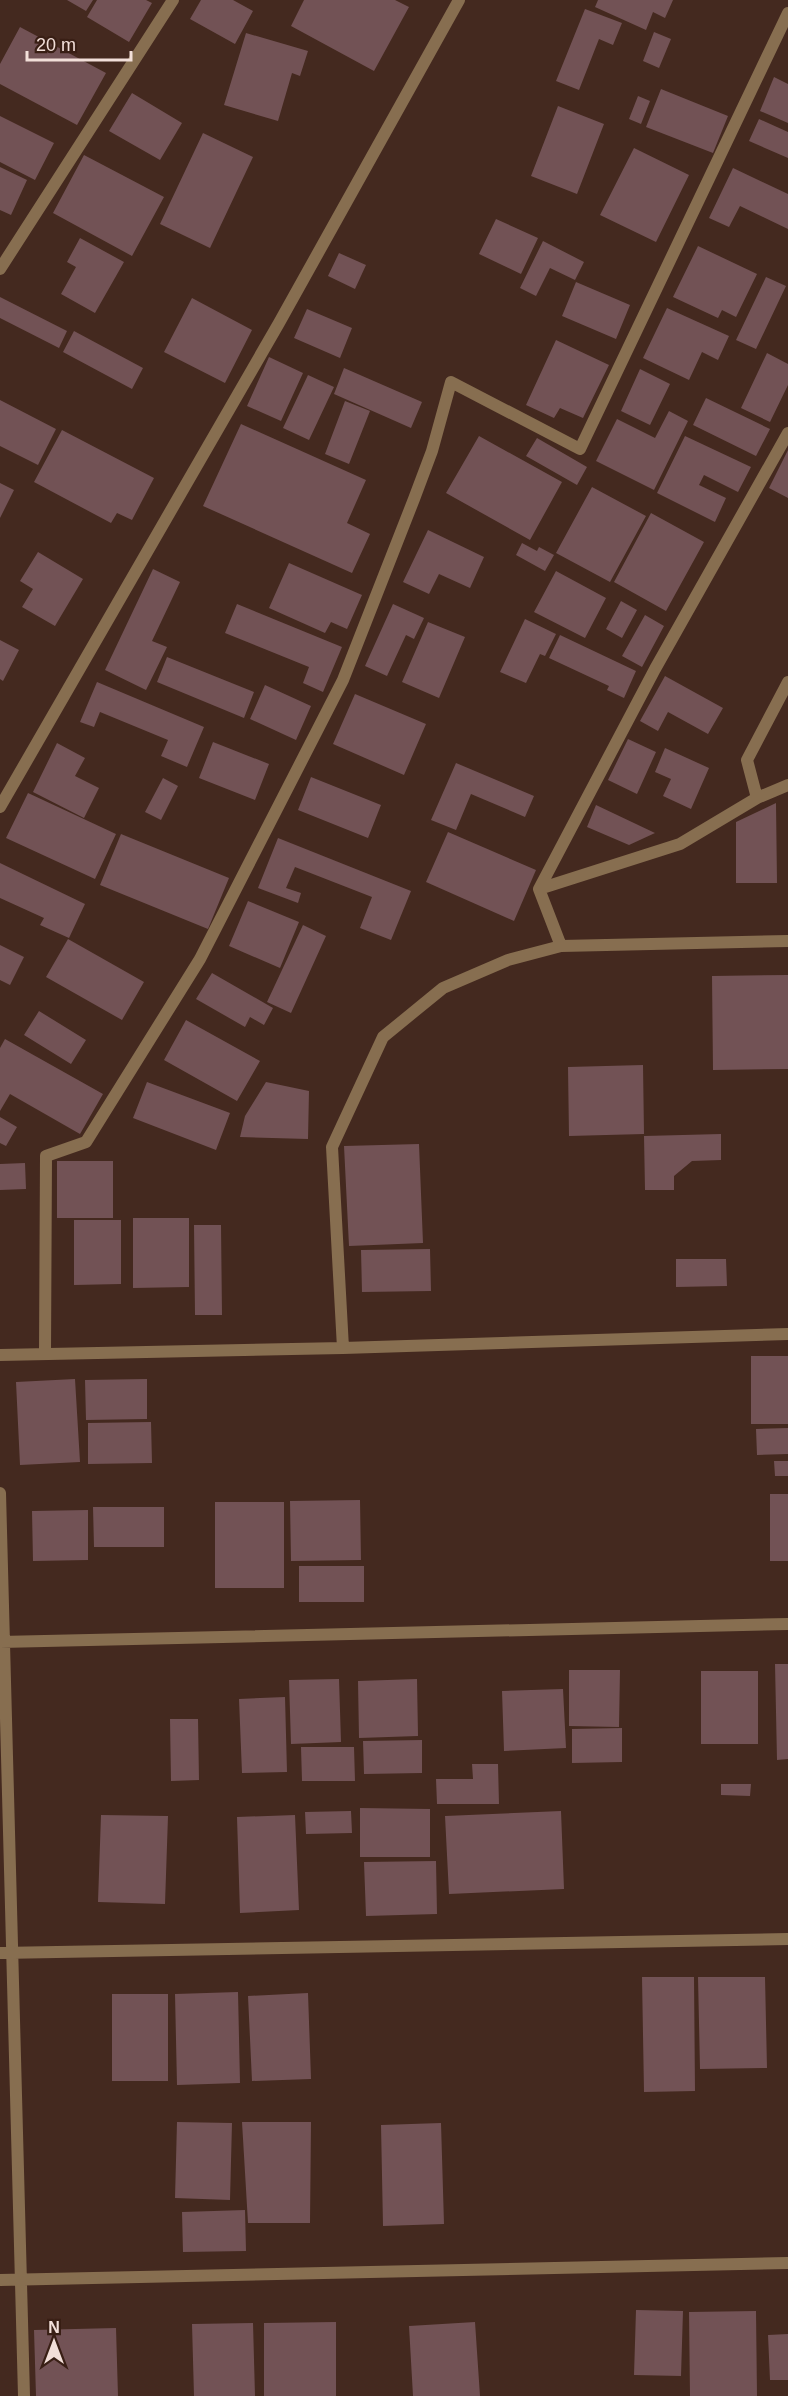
<svg xmlns="http://www.w3.org/2000/svg" width="788" height="2396" font-family="Arial,sans-serif">
<rect width="100%" height="100%" fill="#44291f"/>
<path fill="#725255" d="M67,0H93L86,11Z
M97,0H146L152,3L129,42L87,17Z
M201,0H233L253,11L235,44L190,19Z
M304,0H395L409,7L374,71L291,26Z
M598,0H673L665,18L653,12L646,30L595,7Z
M585,9L622,23L613,45L599,39L579,90L556,81Z
M20,27L106,73L77,125L0,84V64Z
M654,32L671,39L659,68L643,61Z
M246,33L308,51L300,76L292,73L278,121L224,105Z
M774,77L788,84V123L760,111Z
M661,89L728,116L713,153L646,127Z
M132,93L182,123L160,160L109,131Z
M638,96L650,101L641,124L629,119Z
M558,106L604,124L577,194L531,176Z
M0,116L54,143L35,180L0,162Z
M759,119L788,132V158L749,141Z
M203,133L253,157L210,248L160,224Z
M634,148L689,175L656,242L600,215Z
M84,155L164,197L132,256L53,213Z
M0,167L27,180L11,215L0,210Z
M733,168L788,194V229L740,206L729,227L709,218Z
M496,219L538,238L521,274L479,254Z
M80,238L124,262L95,313L61,294L76,267L67,262Z
M543,241L584,262L575,280L550,268L536,296L520,288Z
M698,246L757,274L736,317L722,310L718,318L673,297Z
M339,253L366,265L355,289L328,276Z
M766,277L786,286L756,349L736,340Z
M576,282L630,305L616,339L562,316Z
M0,297L67,331L59,348L0,318Z
M192,298L252,330L225,383L164,352Z
M667,308L729,336L718,360L702,352L689,380L643,358Z
M307,309L352,328L340,358L294,338Z
M74,331L143,368L132,389L63,352Z
M556,340L609,365L583,418L560,408L554,418L526,405Z
M767,353L788,364V385L770,422L741,408Z
M269,357L303,373L281,421L247,406Z
M344,368L422,402L411,428L334,394Z
M640,369L670,384L650,425L621,411Z
M308,375L334,387L309,440L283,428Z
M706,398L770,429L756,456L693,425Z
M0,400L56,429L38,465L0,446Z
M345,401L370,411L349,464L325,454Z
M669,411L688,421L654,490L596,461L617,419L655,438Z
M241,424L366,480L347,523L370,534L352,573L203,506Z
M62,430L154,478L132,520L117,513L111,523L34,482Z
M479,436L562,482L530,540L446,493Z
M685,436L751,467L738,492L704,475L699,485L726,498L715,522L657,493Z
M537,438L587,467L577,485L526,456Z
M788,450V498L769,488Z
M0,483L14,490L0,518Z
M592,487L646,516L610,582L556,553Z
M651,513L704,542L666,611L614,582Z
M428,530L484,557L470,588L439,574L429,594L403,582Z
M522,543L537,551L539,547L554,555L545,571L516,555Z
M38,552L83,579L55,626L22,607L33,589L20,581Z
M289,563L362,595L347,629L331,622L325,633L269,608Z
M153,569L180,582L152,641L167,647L146,690L105,670Z
M556,571L606,598L585,638L534,612Z
M621,601L637,610L622,638L606,629Z
M237,604L342,647L323,692L303,683L309,667L225,633Z
M393,604L424,618L414,639L406,635L387,676L365,666Z
M645,615L664,626L642,667L622,656Z
M525,619L556,634L545,656L540,654L526,683L500,672Z
M428,622L465,637L439,698L402,682Z
M560,635L636,671L624,698L607,690L609,686L549,658Z
M0,640L19,650L3,681L0,679Z
M167,657L254,692L244,718L157,682Z
M665,676L723,708L708,734L668,712L658,731L640,721Z
M97,682L204,727L187,767L161,756L168,740L100,712L94,727L80,722Z
M265,685L311,706L296,740L250,719Z
M355,694L426,724L404,775L333,744Z
M628,739L656,752L637,794L608,780Z
M213,742L269,764L255,800L199,778Z
M57,743L85,758L75,776L99,788L84,818L33,792Z
M665,748L709,768L691,809L663,796L671,779L655,772Z
M456,763L534,796L525,817L471,794L456,830L431,820Z
M311,777L381,805L368,838L298,810Z
M163,778L178,786L161,820L145,812Z
M28,793L116,834L95,879L6,838Z
M776,803L777,883H736V822Z
M596,805L655,833L629,845L587,827Z
M448,832L536,870L514,921L426,882Z
M121,834L229,878L208,929L100,885Z
M278,838L411,891L391,940L360,928L372,897L295,867L286,888L301,893L298,903L258,888Z
M0,863L85,904L69,938L40,925L44,918L0,898Z
M248,901L299,922L280,968L229,946Z
M303,925L326,936L291,1013L267,1002Z
M68,939L144,982L122,1020L46,977Z
M0,945L24,957L10,985L0,980Z
M212,973L273,1008L264,1025L250,1017L245,1027L196,999Z
M788,975V1069L713,1070L712,976Z
M39,1011L86,1040L71,1064L24,1035Z
M186,1020L260,1061L237,1101L164,1060Z
M5,1039L103,1094L80,1134L10,1094L0,1111V1048Z
M643,1065L644,1134L569,1136L568,1067Z
M147,1082L230,1113L216,1150L133,1118Z
M266,1082L309,1091L308,1139L240,1137L245,1116Z
M0,1117L17,1127L6,1146L0,1143Z
M721,1134V1160L692,1161L674,1176V1190H645L644,1136Z
M419,1144L423,1243L349,1246L344,1146Z
M57,1161H113V1218H57Z
M25,1163L26,1189L0,1190V1164Z
M133,1218H189V1287L133,1288Z
M74,1220H121V1284L74,1285Z
M194,1225H221L222,1315H195Z
M430,1249L431,1291L362,1292L361,1250Z
M676,1259H726L727,1286L676,1287Z
M751,1356H788V1424H751Z
M75,1379L80,1462L20,1465L16,1382Z
M147,1379V1419L86,1420L85,1380Z
M151,1422L152,1463L88,1464V1423Z
M788,1428V1454L757,1455L756,1429Z
M774,1461H788V1476H775Z
M770,1494H788V1561H770Z
M360,1500L361,1560L291,1561L290,1501Z
M215,1502H284V1588H215Z
M93,1507H164V1547H94Z
M88,1510V1560L33,1561L32,1511Z
M299,1566H364V1602H299Z
M775,1664H788V1759L777,1760Z
M569,1670H620L619,1727L569,1726Z
M701,1671H758V1744H701Z
M339,1679L341,1742L291,1744L289,1680Z
M417,1679L418,1736L359,1738L358,1681Z
M563,1689L566,1748L504,1751L502,1691Z
M285,1697L287,1772L242,1773L239,1699Z
M170,1719H198L199,1780L171,1781Z
M622,1728V1762L572,1763V1729Z
M422,1740V1773L364,1774L363,1741Z
M301,1747H354L355,1781H302Z
M472,1764H498L499,1804H437L436,1779H473Z
M721,1784H751L750,1796L721,1795Z
M360,1808L430,1809V1857H360Z
M351,1811L352,1833L306,1834L305,1812Z
M561,1811L564,1889L449,1894L445,1816Z
M101,1815L168,1816L165,1904L98,1902Z
M295,1815L299,1910L240,1913L237,1817Z
M436,1861L437,1914L366,1916L364,1862Z
M642,1977H694L695,2091L644,2092Z
M698,1977H765L767,2068L700,2069Z
M238,1992L240,2083L177,2085L175,1994Z
M308,1993L311,2079L252,2081L248,1996Z
M112,1994H168V2081H112Z
M177,2122L232,2123L230,2200L175,2198Z
M242,2122H311L310,2223H248Z
M441,2123L444,2224L383,2226L381,2125Z
M245,2210L246,2251L183,2252L182,2212Z
M636,2310L683,2311L681,2376L634,2375Z
M756,2311L757,2396H690L689,2312Z
M336,2322V2396H264V2323Z
M475,2322L480,2396H413L409,2326Z
M253,2323L255,2396H194L192,2324Z
M116,2328L118,2396H36L34,2330Z
M788,2334V2380H770L768,2335Z"/>
<g fill="none" stroke-linecap="round" stroke-linejoin="round">
<path stroke="#876e50" stroke-width="12" d="M0,269L173,0
M757,798L747,760L788,682
M0,807L279,323L459,0
M539,889L680,844L757,798L788,785
M561,946L539,889L655,669L788,433
M343,1348L332,1147L383,1037L443,988L508,960L561,946L788,941
M45,1353L46,1156L86,1142L200,959L343,680L414,499L432,451L451,382L580,449L788,13
M0,1355L343,1348L788,1334
M0,1493L24,2396
M0,1642L788,1624
M0,1953L788,1939
M0,2280L788,2263"/>
</g>
<g transform="translate(54 2342)" stroke="#391f15" stroke-width="4.5" paint-order="stroke">
<path d="M0-4.5L10 22L0 15L-10 22Z" fill="#f2dfd9"/>
<text y="-9" font-size="16" font-weight="bold" text-anchor="middle" fill="#f2dfd9">N</text>
</g>
<path d="M27 51v9h104v-9" fill="none" stroke="#f2dfd9" stroke-width="3"/>
<text x="36" y="51" font-size="18" fill="#f2dfd9" stroke="#391f15" stroke-width="4.5" paint-order="stroke">20 m</text>
</svg>
